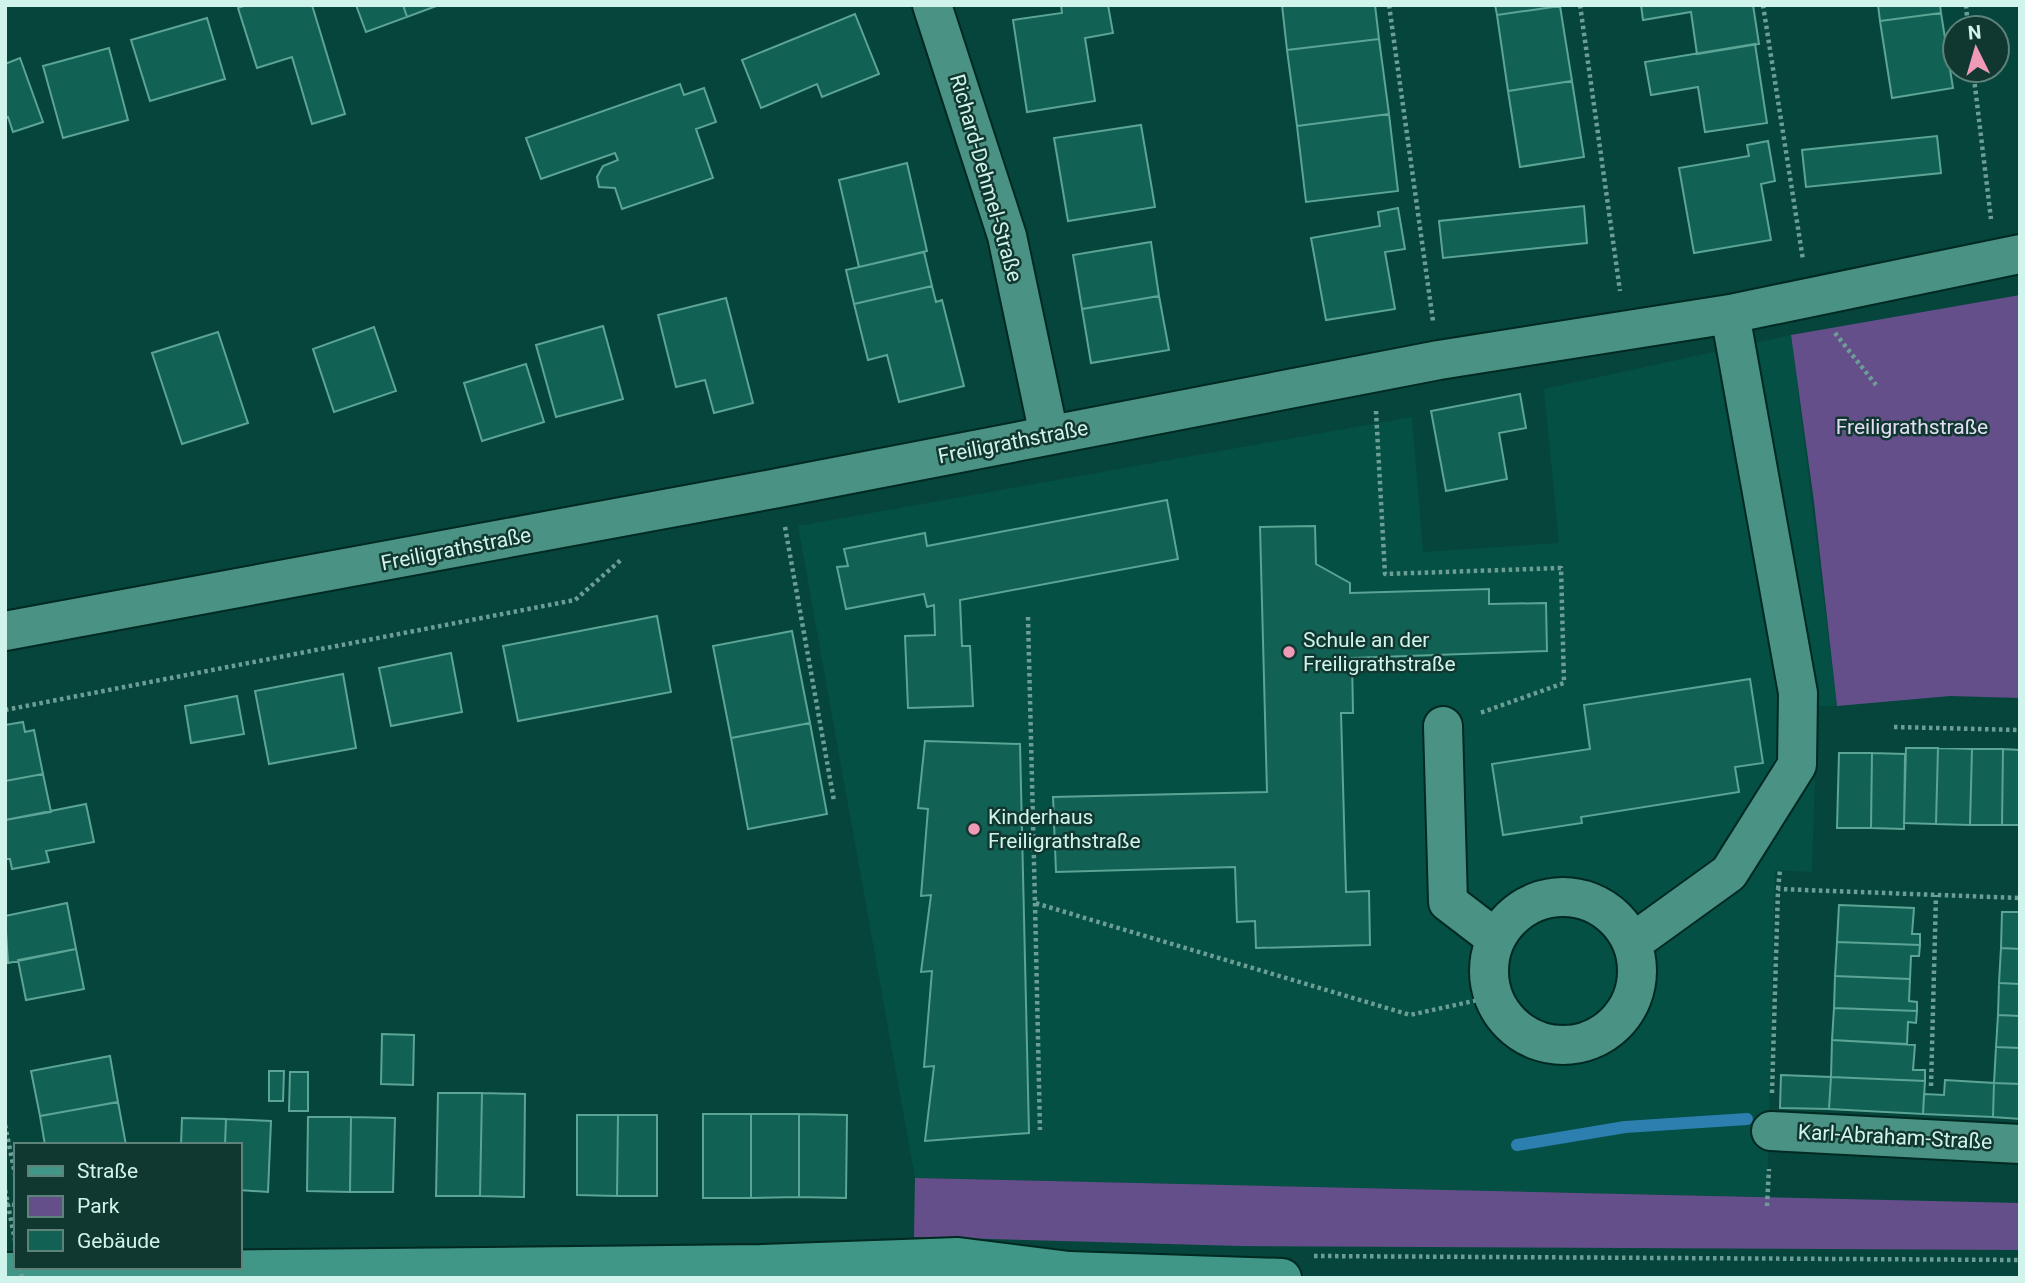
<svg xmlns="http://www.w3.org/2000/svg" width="2025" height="1283" font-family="Roboto,sans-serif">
<rect width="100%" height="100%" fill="#06453b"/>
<path fill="#045044" d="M1791,335L1837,706H1817L1812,872L1775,870L1767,1197L915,1178L798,526L1412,417L1423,552L1559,543L1544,389Z"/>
<path fill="#644f8b" d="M2020,295V698L1950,696L1837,706L1814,502L1791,335Z
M915,1178L2020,1203V1250L1240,1246L914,1237Z"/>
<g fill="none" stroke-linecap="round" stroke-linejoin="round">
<path stroke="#2c7fae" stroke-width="12" d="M1517,1145L1625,1127L1747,1119"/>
</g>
<path fill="#116255" stroke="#5ca495" stroke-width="2" d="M246,5H312L345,114L312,124L292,57L257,68L238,8Z
M356,5H403L407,17L366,32Z
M403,5H439L407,17Z
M1061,5H1108L1113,33L1085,38L1095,101L1027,112L1013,20L1062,13Z
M1282,5H1375L1379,39L1287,50Z
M1495,5H1560V6L1497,15Z
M1641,5H1753L1759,44L1697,54L1691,12L1643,20Z
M1878,5H1940L1941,13L1880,21Z
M1560,6L1572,81L1508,91L1497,15Z
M1941,13L1953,88L1892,98L1880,21Z
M855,14L879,74L822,97L817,84L761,108L742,60Z
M207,18L225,79L150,101L131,40Z
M1379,39L1389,114L1297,126L1287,50Z
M1755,44L1767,123L1705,132L1698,87L1651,95L1645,62Z
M109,48L128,120L63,138L43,66Z
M20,58L43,122L13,132L8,117L5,118V64Z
M1572,81L1584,157L1520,167L1508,91Z
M680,84L684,95L704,88L716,122L696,129L713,178L622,209L615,188L599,187L597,177L603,166L618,160L615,153L541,179L526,138Z
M1389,114L1398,191L1306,202L1297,126Z
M1141,125L1155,207L1068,221L1054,138Z
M1937,136L1941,173L1806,187L1802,150Z
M1768,141L1775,181L1761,184L1771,240L1694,253L1679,168L1749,156L1747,145Z
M907,163L927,251L859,267L839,180Z
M1584,206L1587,243L1443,258L1439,221Z
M1398,208L1405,249L1385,252L1395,309L1326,320L1311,238L1380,226L1378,212Z
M1151,242L1159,296L1082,309L1073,255Z
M924,252L932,286L854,304L846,270Z
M932,286L936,302L942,300L964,386L899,402L887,355L868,360L854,304Z
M1159,296L1169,350L1091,363L1082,309Z
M726,298L753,403L714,413L705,380L676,387L658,315Z
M603,326L623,399L556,417L536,345Z
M374,327L396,391L334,412L313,349Z
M218,332L248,423L182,444L152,353Z
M526,364L544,422L482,441L464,383Z
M1520,394L1526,428L1499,433L1507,479L1446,491L1431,411Z
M1167,500L1178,559L960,600L962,646H970L973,706L908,708L905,636L935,635L934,605L927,607L924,594L846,609L837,567L848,566L844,549L925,533L927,546Z
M1315,526L1316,564L1350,583V593L1489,589V604L1546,603L1547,651L1352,658L1353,713H1341L1346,892L1369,891L1370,945L1256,948L1255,921L1237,922L1235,867L1056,872L1053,797L1267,792L1260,527Z
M657,616L671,692L518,721L503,646Z
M792,631L810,723L731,738L713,646Z
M451,653L462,712L391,726L379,668Z
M343,674L356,748L269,764L255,691Z
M1750,679L1763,763L1735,767L1739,792L1581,817L1582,823L1503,835L1492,764L1590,749L1584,705Z
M237,696L244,734L191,743L185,706Z
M23,722L25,732L34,730L43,774L5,781V725Z
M810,723L827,814L748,829L731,738Z
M925,741L1020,744L1029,1133L925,1141L934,1066L924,1067L932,971L921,972L931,895L921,896L928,809L918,808Z
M1906,748H1938L1936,824L1904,823Z
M1938,748L1972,749L1970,825L1936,824Z
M1972,749H2003L2002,825H1970Z
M2003,749L2020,750V825H2002Z
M1839,753H1872L1871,828H1837Z
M1872,753L1905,754L1904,829L1871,828Z
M43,774L51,812L5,820V781Z
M86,804L94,842L46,851L49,862L12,869L10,859H5V820Z
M67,903L76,949L8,963L5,916Z
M1839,905L1914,908L1912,934H1920V945L1837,942Z
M2002,912H2020V949L2001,948Z
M1837,942L1920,945L1919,956H1911L1910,979L1835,976Z
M2001,948L2020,949V984L1999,983Z
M76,949L84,989L26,1000L18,960Z
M1835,976L1910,979L1909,1001L1917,1002V1011L1834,1008Z
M1999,983L2020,984V1016L1998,1015Z
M1834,1008L1917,1011L1916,1023L1908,1022L1907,1044L1832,1040Z
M1998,1015L2020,1016V1048L1996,1047Z
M382,1034L414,1035L413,1085L381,1084Z
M1832,1040L1915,1045L1913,1070H1925V1081L1831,1077Z
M1996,1047L2020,1048V1084L1994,1083Z
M110,1056L118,1102L40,1116L31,1071Z
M269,1071H284L283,1101H269Z
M290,1072H308V1111H289Z
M1781,1075L1831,1077L1829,1109L1780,1108Z
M1831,1077L1925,1081L1923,1114L1829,1109Z
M1945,1080L1994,1083L1993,1117L1923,1114L1924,1094L1944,1095Z
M1994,1083L2020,1084V1119L1993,1117Z
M438,1093H482L480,1196H436Z
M482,1093L525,1094L524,1197L480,1196Z
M118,1102L126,1145H45L40,1116Z
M703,1114H751V1198H703Z
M751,1114H799V1197L751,1198Z
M799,1114L847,1115L846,1198L799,1197Z
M577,1115H618L617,1196L577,1195Z
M618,1115H657V1196H617Z
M308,1117H351L350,1192L307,1191Z
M351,1117L395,1118L393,1192H350Z
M182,1118L226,1119L225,1145H181Z
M226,1119L271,1121L268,1192L240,1190V1145H225Z"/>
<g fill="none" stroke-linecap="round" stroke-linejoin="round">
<g stroke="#002922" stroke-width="42">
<path id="minor" d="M932,5L1007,236L1049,435
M5,631L778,488L1439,360L1730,314L2020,254
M1443,726L1448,902L1495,938
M1489 971a74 74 0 1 1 148 0a74 74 0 1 1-148 0Z
M1632,943L1729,873L1797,765L1798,693L1730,314
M1771,1131L2020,1144"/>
</g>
<g stroke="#002922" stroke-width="42">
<path id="major" d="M5,1272L761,1264L958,1257L1069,1271L1282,1278"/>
</g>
<path stroke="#6d9e95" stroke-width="4.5" stroke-dasharray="3.5 3.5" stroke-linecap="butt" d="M1389,5L1433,321
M1580,5L1620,291
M1763,5L1803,260
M1966,5L1968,28
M1973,70L1991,219
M1835,333L1876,385
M1376,411L1385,574L1561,568L1564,683L1480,713
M785,527L834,801
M1028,617L1035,903L1410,1015L1492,997
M5,710L575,600L622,559
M1894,727L2020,730
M1778,889L1780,870
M1035,903L1040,1130
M1931,1086L1936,895
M1772,1093L1778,889L2020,898
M5,1125L16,1179
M5,1204L16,1205
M1767,1206L1769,1169
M1314,1256L2020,1260"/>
<use href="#minor" stroke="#4a9283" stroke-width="38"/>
<use href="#major" stroke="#409787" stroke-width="38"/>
<path stroke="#6d9e95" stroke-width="4.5" stroke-dasharray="3.5 3.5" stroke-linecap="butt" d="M5,1190L16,1245
M20,1267L22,1278"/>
</g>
<g fill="#f09ab7" stroke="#113830" stroke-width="2.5">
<circle cx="1289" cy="652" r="7"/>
<circle cx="974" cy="829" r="7"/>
</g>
<g text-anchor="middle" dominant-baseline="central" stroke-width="5" stroke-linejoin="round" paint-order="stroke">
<g font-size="21" fill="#d0f3eb" stroke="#113830">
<text transform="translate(986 178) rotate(74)">Richard-Dehmel-Straße</text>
<text transform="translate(1013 442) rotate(-11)">Freiligrathstraße</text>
<text transform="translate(456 549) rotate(-11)">Freiligrathstraße</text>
<text transform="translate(1895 1137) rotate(3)">Karl-Abraham-Straße</text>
</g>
<g font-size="21" fill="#e3ddf5" stroke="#113830">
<text x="1912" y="427">Freiligrathstraße</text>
</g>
<g font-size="21" fill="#d0f3eb" stroke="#113830" text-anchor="start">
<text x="1303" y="640">Schule an der<tspan x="1303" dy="24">Freiligrathstraße</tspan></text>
<text x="988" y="817">Kinderhaus<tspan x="988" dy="24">Freiligrathstraße</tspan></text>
</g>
</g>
<rect width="2025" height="1283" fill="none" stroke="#d0f3eb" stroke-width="14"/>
<rect x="14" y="1143" width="228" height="126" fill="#113830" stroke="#5d837b" stroke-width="2"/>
<rect x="28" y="1166" width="35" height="10" fill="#409787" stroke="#5d837b" stroke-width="2"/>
<text x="77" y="1178" font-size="21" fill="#d0f3eb">Straße</text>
<rect x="28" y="1196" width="35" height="21" fill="#644f8b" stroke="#5d837b" stroke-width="2"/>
<text x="77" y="1213" font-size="21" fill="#d0f3eb">Park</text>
<rect x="28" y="1230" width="35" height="21" fill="#116255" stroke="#5d837b" stroke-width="2"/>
<text x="77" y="1248" font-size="21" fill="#d0f3eb">Gebäude</text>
<g transform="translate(1976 49) rotate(355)"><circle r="33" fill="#113830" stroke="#5d837b" stroke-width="2"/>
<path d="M0-5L12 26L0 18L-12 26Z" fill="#f09ab7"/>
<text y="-10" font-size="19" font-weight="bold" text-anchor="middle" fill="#d0f3eb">N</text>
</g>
</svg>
